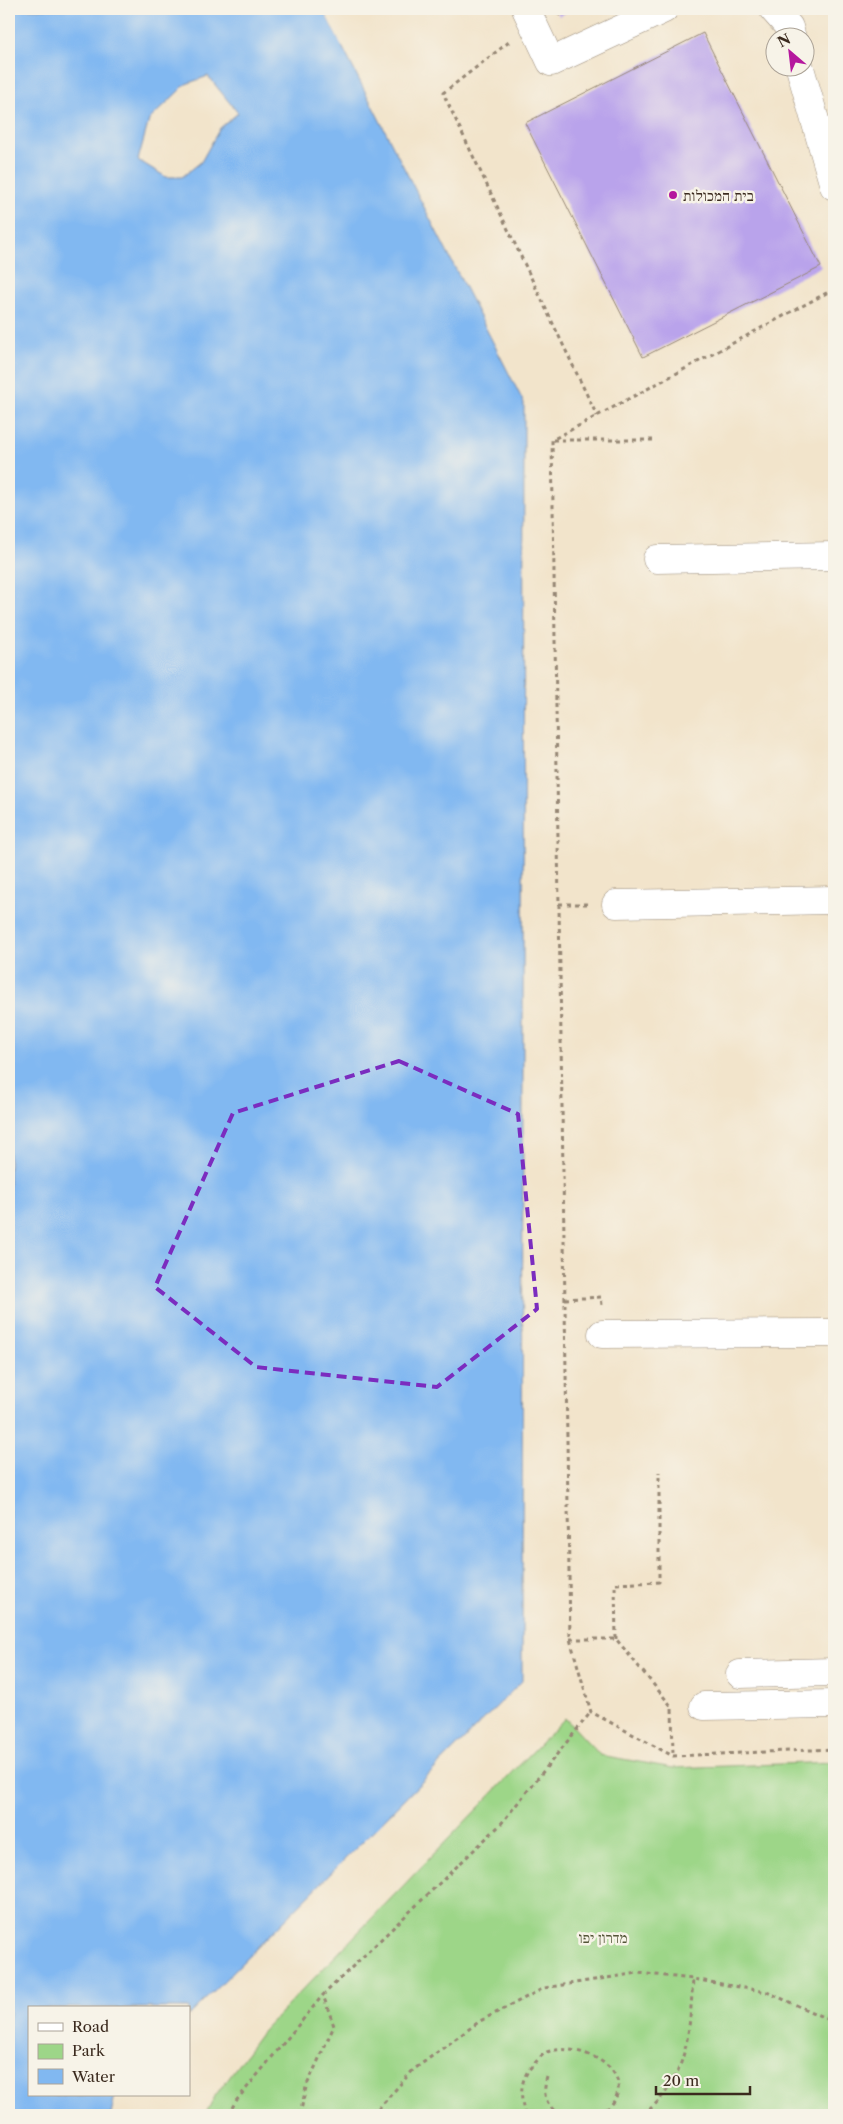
<svg xmlns="http://www.w3.org/2000/svg" width="843" height="2124" font-family="'Libre Caslon Text','Frank Ruhl Libre',serif">
<rect width="100%" height="100%" fill="#f7f3e8"/>
<filter id="ink" filterUnits="userSpaceOnUse"><feTurbulence type="fractalNoise" baseFrequency=".02" numOctaves="2"/><feDisplacementMap in="SourceGraphic" scale="10" xChannelSelector="R" yChannelSelector="G"/><feConvolveMatrix kernelMatrix="1 2 1 2 8 2 1 2 1" color-interpolation-filters="sRGB"/></filter>
<filter id="wash" filterUnits="userSpaceOnUse"><feTurbulence type="fractalNoise" baseFrequency=".0096" numOctaves="4" result="noise"/><feDisplacementMap in="SourceGraphic" scale="20" xChannelSelector="R" yChannelSelector="G"/><feGaussianBlur stdDeviation="1.12" result="paint"/><feColorMatrix in="noise" values="0 0 0 0 0 0 0 0 0 0 0 0 0 0 0 0 0 1.4 0 .05"/><feComposite in="paint" operator="in"/></filter>
<g filter="url(#wash)">
<rect width="100%" height="100%" fill="#f2e4cb"/>
<path fill="#9dd688" stroke="#6c8053" d="M565,1718L600,1755L673,1768L834,1762V2115H205L215,2096L263,2031Z"/>
<path fill="#81b8f1" stroke="#5e7188" fill-rule="evenodd" d="M9,9H323L524,403L522,1681L189,2016V2008H29V2095H115L111,2115H9ZM208,76L238,113L220,128L201,162L182,177H166L138,160L149,120L186,84Z"/>
<path fill="#f2e4cb" d="M323,9H326L345,46L342,47Z"/>
<g id="blocks">
<path fill="#b9a3eb" d="M556,9H573L559,16Z
M703,33L821,267L643,357L525,123Z"/>
</g>
</g>
<g filter="url(#ink)">
<use href="#blocks" fill-opacity="0" stroke="#968774" stroke-width="1"/>
<g fill="none" stroke-linecap="round" stroke-linejoin="round">
<g stroke="#968774" stroke-width="29">
<path id="minor" d="M526,9L551,62L664,9
M773,9L789,27L792,38
M800,68L834,186
M657,559L834,556
M616,904L834,900
M602,1334L834,1333
M740,1674L834,1672
M704,1706L834,1704"/>
</g>
<path stroke="#968774" stroke-width="3" stroke-dasharray="4 4" stroke-linecap="butt" d="M509,42L443,93L597,416
M834,289L552,440L570,1639L591,1712L673,1756L834,1749
M553,440H656
M559,904H588
M565,1299L601,1297L602,1305
M570,1639H616L672,1707L673,1756
M616,1639L615,1584L659,1582V1472
M547,2077C542,2095 545,2103 559,2115
M228,2115L236,2101L323,1995L500,1825L591,1712
M300,2115L306,2087L334,2026L323,1995
M373,2115L413,2070L480,2021L544,1988L638,1973L693,1979L767,1992L834,2022
M525,2115C520,2098 519,2079 533,2065C537,2061 542,2054 547,2052C576,2041 638,2068 612,2104C609,2109 601,2112 596,2115
M643,2115C689,2079 689,2033 693,1979"/>
<use href="#minor" stroke="#fff" stroke-width="28"/>
</g>
</g>
<path fill="none" stroke="#7b2cbf" stroke-width="4" stroke-dasharray="10 6" stroke-linejoin="round" d="M399,1061L518,1114L537,1309L437,1387L256,1367L155,1287L233,1113Z"/>
<circle fill="#b5179e" stroke="#f7f3e8" stroke-width="2" cx="673" cy="195" r="5"/>
<g text-anchor="middle" dominant-baseline="central" stroke-width="5" stroke-linejoin="round" paint-order="stroke">
<g font-size="15" fill="#3b2a1e" stroke="#f7f3e8" text-anchor="start">
<text x="683" y="195">בית המכולות</text>
</g>
<g font-size="15" fill="#545538" stroke="#f7f3e8">
<text x="603" y="1937">מדרון יפו</text>
</g>
</g>
<rect width="843" height="2124" fill="none" stroke="#f7f3e8" stroke-width="30"/>
<rect x="28" y="2006" width="162" height="90" fill="#f7f3e8" stroke="#aca397"/>
<rect x="38" y="2023" width="25" height="8" fill="#ffffff" stroke="#aca397"/>
<text x="72" y="2032" font-size="15" fill="#3b2a1e">Road</text>
<rect x="38" y="2044" width="25" height="15" fill="#9dd688" stroke="#aca397"/>
<text x="72" y="2056" font-size="15" fill="#3b2a1e">Park</text>
<rect x="38" y="2069" width="25" height="15" fill="#81b8f1" stroke="#aca397"/>
<text x="72" y="2082" font-size="15" fill="#3b2a1e">Water</text>
<g transform="translate(790 52) rotate(332)"><circle r="24" fill="#f7f3e8" stroke="#aca397"/>
<path d="M0-4L9 19L0 12L-9 19Z" fill="#b5179e"/>
<text y="-8" font-size="14" font-weight="bold" text-anchor="middle" fill="#3b2a1e">N</text>
</g>
<path d="M656 2086v8h94v-8" fill="none" stroke="#3b2a1e" stroke-width="2.5"/>
<text x="663" y="2086" font-size="15" fill="#3b2a1e" stroke="#f7f3e8" stroke-width="4" paint-order="stroke">20 m</text>
</svg>
